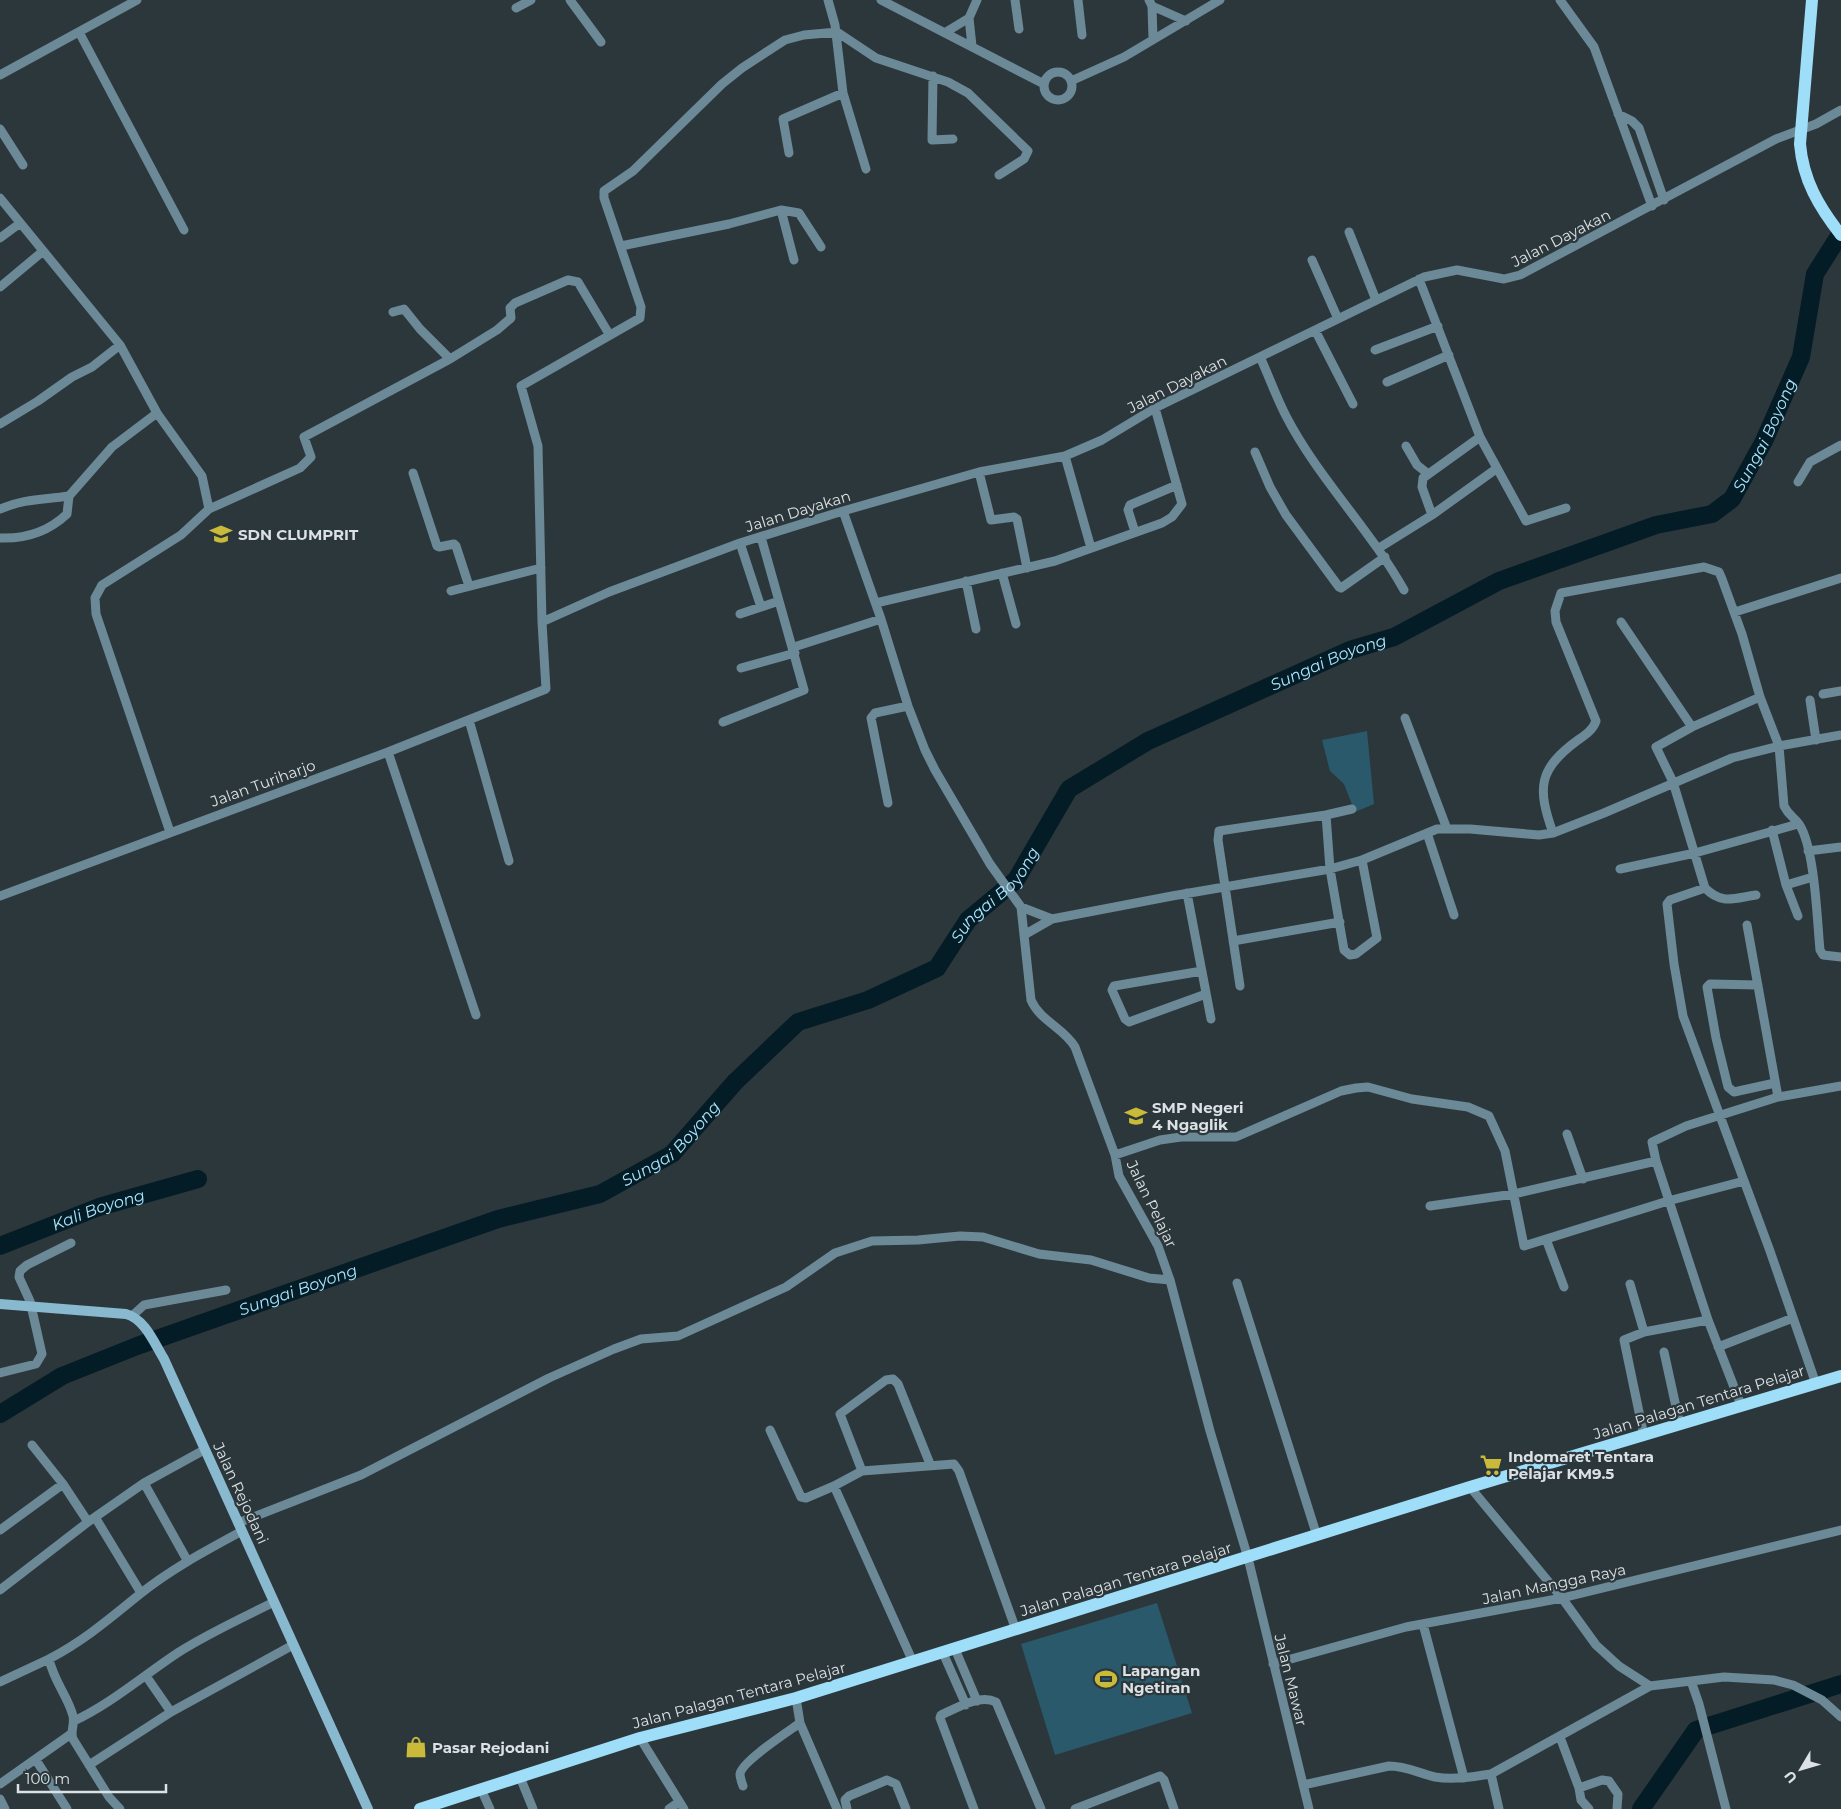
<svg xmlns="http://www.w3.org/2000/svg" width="1841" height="1809" font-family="Montserrat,sans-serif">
<rect width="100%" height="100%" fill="#2c373b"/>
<path fill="#29596b" d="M1367,731L1374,804L1355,812L1344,784L1330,771L1322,740Z
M1157,1603L1192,1713L1055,1755L1021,1644Z"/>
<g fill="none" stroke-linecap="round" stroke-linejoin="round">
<g stroke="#041c25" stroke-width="18">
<path id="s1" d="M0,1246L99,1207L198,1179"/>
<path id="s2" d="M0,1414L62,1376L137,1346L498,1219L600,1194L672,1154L735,1082L798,1022L868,1000L937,968L968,920L1016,880L1069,789L1148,741L1350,650L1394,637L1499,581L1656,525L1712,514L1732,499L1764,441L1801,357L1815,274L1841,233"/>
<path d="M1641,1809L1696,1730L1841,1684"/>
</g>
<path stroke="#6b8996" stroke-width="9" d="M570,0L601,42
M828,0L835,25L843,93L866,169
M881,0L1044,84
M1015,0L1019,29
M1078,0L1082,35
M1149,0L1152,6L1153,39
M1560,0L1594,47L1652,206
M1152,6L1186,21
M516,8L531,0
M79,32L184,230
M946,32L969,18
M972,46L969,18L977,0
M1044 86a14 14 0 1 1 28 0a14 14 0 1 1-28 0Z
M0,75L137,0
M933,76L932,140L953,139
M1071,81L1124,57L1220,0
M1618,114L1632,121L1639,128L1664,200
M0,129L23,165
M789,153L783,119L843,93
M0,198L120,345L157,413L202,476L209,509
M781,210L794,260
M1349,232L1376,300
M0,238L19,224
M621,246L729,224L781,210L799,213L821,247
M1312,260L1338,319
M1419,279L1480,437L1526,521L1566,508
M0,287L42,252
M393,312L404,309L420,329L450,359
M1315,330L1353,404
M1375,350L1438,326
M1260,357C1269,376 1276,397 1286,416C1318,478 1370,529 1404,590
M1387,382L1449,355
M0,424L38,401L72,377L92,367L120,345
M1406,446L1417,465L1427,473
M1255,452L1270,487L1286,515L1339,587L1341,588L1385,557
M1065,456L1091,548
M979,472L991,520L1014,517L1017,519L1027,568
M413,473L437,546L439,547L454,544L456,546L469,586
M1798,482L1810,462L1841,445
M0,509C27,498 42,500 69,496L112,447L157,413
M843,511L881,619L908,706L925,750L935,770L990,864L1021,907L1024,935
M1432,515L1422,487L1423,478L1480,437
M1135,532L1128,510L1130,505L1177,485
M0,538C26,539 48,532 67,514L69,496
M740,543L761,607
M1379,548L1432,515L1496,469
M1002,573L1016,624
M966,581L976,629
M451,591L541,568
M876,603L1055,561L1162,523L1172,517L1182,504L1155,408
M1735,612L1841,578
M740,614L779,601
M542,622L609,592L740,543L843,511L979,472L1065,456L1102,440L1155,408L1424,277L1457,270L1504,279L1520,275L1776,139L1816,124L1841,110
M1621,622L1692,727
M794,647L881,619
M741,668L795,653
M1823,694L1841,691
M1760,697L1692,727L1656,747L1673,782L1705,888L1670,900L1667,904L1674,964L1683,1016L1770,1251L1816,1384
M1810,700L1816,740
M1405,718L1447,829
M469,720L509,861
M723,722L804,690L761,537
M388,752L476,1015
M888,803L871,718L875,713L908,706
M1326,815L1330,869L1344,950L1350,955L1356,954L1377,938L1362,860
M1772,830L1786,885L1798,916
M170,832L96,614L95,598L102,585L181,535L209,509L300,468L311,457L304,437L450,359L497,330L511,318L510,308L515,303L568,280L578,282L609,334
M1427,833L1454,915
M1553,833C1537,788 1538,769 1578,740C1585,735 1593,730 1596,721L1556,622L1555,611L1561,593L1704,567L1719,572L1722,579L1742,634L1760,697L1779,746L1784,806C1789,816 1794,817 1799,824C1815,848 1817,920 1820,950L1823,955L1841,957
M1808,851L1841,847
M1620,869L1695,853L1798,824
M1786,885L1813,877
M1705,888C1722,905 1734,898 1756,895
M1187,893L1211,1019
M0,896L388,752L546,689L542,622L538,446L521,386L640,318L641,307L604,198V191L633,171L722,84L742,68L785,40L804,35L837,32L876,58L948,82L968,93L1028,151L1024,159L999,175
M1021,907L1052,919
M1747,925L1778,1097
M1233,941L1340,922
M1202,971L1114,986L1112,990L1125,1019L1129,1022L1206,994
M1758,985L1710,984L1707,987L1716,1038L1728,1087L1734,1092L1775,1083
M1240,986L1218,840L1219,831L1326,815L1352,809
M1567,1134L1583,1179
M1115,1155L1160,1140L1181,1137H1236L1341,1091L1356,1088L1368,1087L1412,1099L1468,1107L1489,1116L1505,1151L1524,1246L1668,1201L1744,1181
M1656,1161L1708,1320L1741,1405
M1430,1206L1514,1194L1656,1161L1652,1142L1686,1126L1778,1097L1841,1086
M1546,1239L1564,1287
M1237,1283L1317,1536
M1630,1284L1644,1332
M132,1316L144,1305L226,1290
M1718,1347L1793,1318
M1664,1352L1680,1425
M0,1373L36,1364L42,1354L30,1301L19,1277L20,1271L27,1265L71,1243
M770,1430L801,1497L806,1498L834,1486
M1644,1436L1624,1340L1644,1332L1708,1320
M32,1445L63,1484L88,1522
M862,1471L840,1414L886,1380L893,1379L898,1384L930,1464
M144,1483L187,1560
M1470,1487L1562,1598L1596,1645L1619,1666L1650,1686L1724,1677L1774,1680L1793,1685L1822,1700L1841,1717
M95,1517L141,1593
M238,1523L361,1475L549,1378L614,1349L641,1339L678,1336L786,1287L835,1253L872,1241L918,1240L960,1236L983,1237L1039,1254L1091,1260L1149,1278L1170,1280
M0,1530L63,1484
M0,1590L88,1522L144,1483L204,1450
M1423,1624L1464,1778
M955,1649L977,1701
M943,1653L966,1705
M913,1662L834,1486L862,1471L954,1464L959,1471L1016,1630
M1273,1664L1406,1627L1562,1598L1841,1530
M146,1676L171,1712
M1691,1681L1699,1704L1726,1809
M0,1682L49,1659
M796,1698L800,1723L837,1809
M74,1721C112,1703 144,1675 179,1652C209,1633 242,1618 274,1602
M1560,1737L1579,1788L1581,1800L1589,1809
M640,1738L684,1809
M36,1760L67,1809
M89,1765L171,1712L293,1645
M1491,1774L1499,1809
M520,1777L533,1809
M0,1784L71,1734
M1303,1785L1389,1766C1406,1766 1418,1773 1435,1777C1453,1780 1472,1777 1491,1774L1650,1686
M743,1786C742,1783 740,1778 740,1774C741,1762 789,1731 800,1723
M1579,1788L1602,1780L1609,1781L1618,1794L1617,1809
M481,1789L490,1809
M0,1799L5,1809
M120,1809L109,1797L73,1739C70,1731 75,1724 73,1716C68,1696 54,1682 49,1659C85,1640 109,1619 140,1594C171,1569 207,1550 242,1531
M669,1809L679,1802
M847,1809L845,1800L849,1796L887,1780L896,1784L906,1809
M974,1809L940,1718L941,1715C957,1708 979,1694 996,1702L1041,1809
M1075,1809L1160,1776L1164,1780L1174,1809
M1309,1809L1248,1558L1210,1431L1170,1280L1158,1246L1119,1176L1115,1155L1075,1047C1064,1028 1040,1021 1031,1000L1024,935L1052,919L1172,896L1330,869L1362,860L1437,829H1470L1539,835L1553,833L1604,813L1732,758L1779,746L1841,735"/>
<path stroke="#88b9ce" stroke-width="10" d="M0,1304L126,1314C145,1319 154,1343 164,1359L368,1809"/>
<path stroke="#9edef9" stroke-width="12" d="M1812,0L1800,144C1803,180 1819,207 1841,235
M420,1809L640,1738L796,1698L1470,1487L1841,1376"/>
</g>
<defs>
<g id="school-bare" transform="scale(1.725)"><path d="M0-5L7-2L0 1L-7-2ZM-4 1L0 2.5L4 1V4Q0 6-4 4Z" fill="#caba3a" stroke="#2c373b" stroke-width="2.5" paint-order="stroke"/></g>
<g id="supermarket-bare" transform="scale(1.725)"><path d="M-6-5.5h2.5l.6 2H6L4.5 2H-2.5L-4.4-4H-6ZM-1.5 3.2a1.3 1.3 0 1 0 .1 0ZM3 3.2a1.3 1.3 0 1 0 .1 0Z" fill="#caba3a" stroke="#2c373b" stroke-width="2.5" paint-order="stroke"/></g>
<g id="stadium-bare" transform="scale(1.725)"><path d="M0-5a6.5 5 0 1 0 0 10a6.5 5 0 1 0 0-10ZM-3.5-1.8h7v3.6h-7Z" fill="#caba3a" stroke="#2c373b" stroke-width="2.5" paint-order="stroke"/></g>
<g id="shop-bare" transform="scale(1.725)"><path d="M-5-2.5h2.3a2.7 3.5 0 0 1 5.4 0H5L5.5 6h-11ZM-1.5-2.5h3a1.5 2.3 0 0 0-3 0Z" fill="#caba3a" stroke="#2c373b" stroke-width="2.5" paint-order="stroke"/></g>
</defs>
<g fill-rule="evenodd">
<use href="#school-bare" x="221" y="534"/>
<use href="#school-bare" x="1136" y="1116"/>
<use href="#supermarket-bare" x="1491" y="1465"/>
<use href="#stadium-bare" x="1106" y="1679"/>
<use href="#shop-bare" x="416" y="1747"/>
</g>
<g text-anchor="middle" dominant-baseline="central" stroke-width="4.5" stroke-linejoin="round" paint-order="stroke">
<g font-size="15" fill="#dbe1e4" stroke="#2c373b">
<text transform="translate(1561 238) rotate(-27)">Jalan Dayakan</text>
<text transform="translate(1177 384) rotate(-27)">Jalan Dayakan</text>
<text transform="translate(798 511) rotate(-17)">Jalan Dayakan</text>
<text transform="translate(263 783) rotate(-20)">Jalan Turiharjo</text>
<text transform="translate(1152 1204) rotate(64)">Jalan Pelajar</text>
<text transform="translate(1699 1402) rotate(-17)">Jalan Palagan Tentara Pelajar</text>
<text transform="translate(241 1493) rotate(65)">Jalan Rejodani</text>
<text transform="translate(1126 1579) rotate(-17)">Jalan Palagan Tentara Pelajar</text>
<text transform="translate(1554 1584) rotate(-12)">Jalan Mangga Raya</text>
<text transform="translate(1291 1680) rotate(76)">Jalan Mawar</text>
<text transform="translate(739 1695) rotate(-15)">Jalan Palagan Tentara Pelajar</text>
</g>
<g font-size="15" font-weight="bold" fill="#dbe1e4" stroke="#2c373b" text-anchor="start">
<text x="238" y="534">SDN CLUMPRIT</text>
<text x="1152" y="1107">SMP Negeri<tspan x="1152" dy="17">4 Ngaglik</tspan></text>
<text x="1508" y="1456">Indomaret Tentara<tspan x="1508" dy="17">Pelajar KM9.5</tspan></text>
<text x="1122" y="1670">Lapangan<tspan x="1122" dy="17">Ngetiran</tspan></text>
<text x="432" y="1747">Pasar Rejodani</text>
</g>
<g font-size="16" font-style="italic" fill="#a9e5ff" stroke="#2c373b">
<text stroke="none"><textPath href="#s2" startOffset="2080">Sungai Boyong</textPath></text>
<text stroke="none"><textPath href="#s2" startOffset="1570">Sungai Boyong</textPath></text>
<text stroke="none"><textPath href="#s2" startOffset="1150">Sungai Boyong</textPath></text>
<text stroke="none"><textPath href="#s2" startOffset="729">Sungai Boyong</textPath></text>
<text stroke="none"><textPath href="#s1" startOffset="105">Kali Boyong</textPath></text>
<text stroke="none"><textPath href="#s2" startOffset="324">Sungai Boyong</textPath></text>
</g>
</g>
<g transform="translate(1801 1769) rotate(232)" stroke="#2c373b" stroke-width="4" paint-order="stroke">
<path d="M0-4L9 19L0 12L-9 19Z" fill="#dbe1e4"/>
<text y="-8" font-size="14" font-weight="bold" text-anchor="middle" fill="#dbe1e4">U</text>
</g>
<path d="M18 1784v8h148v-8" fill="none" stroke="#dbe1e4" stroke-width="2.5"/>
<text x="25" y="1784" font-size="15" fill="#dbe1e4" stroke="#2c373b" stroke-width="4" paint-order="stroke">100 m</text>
</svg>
